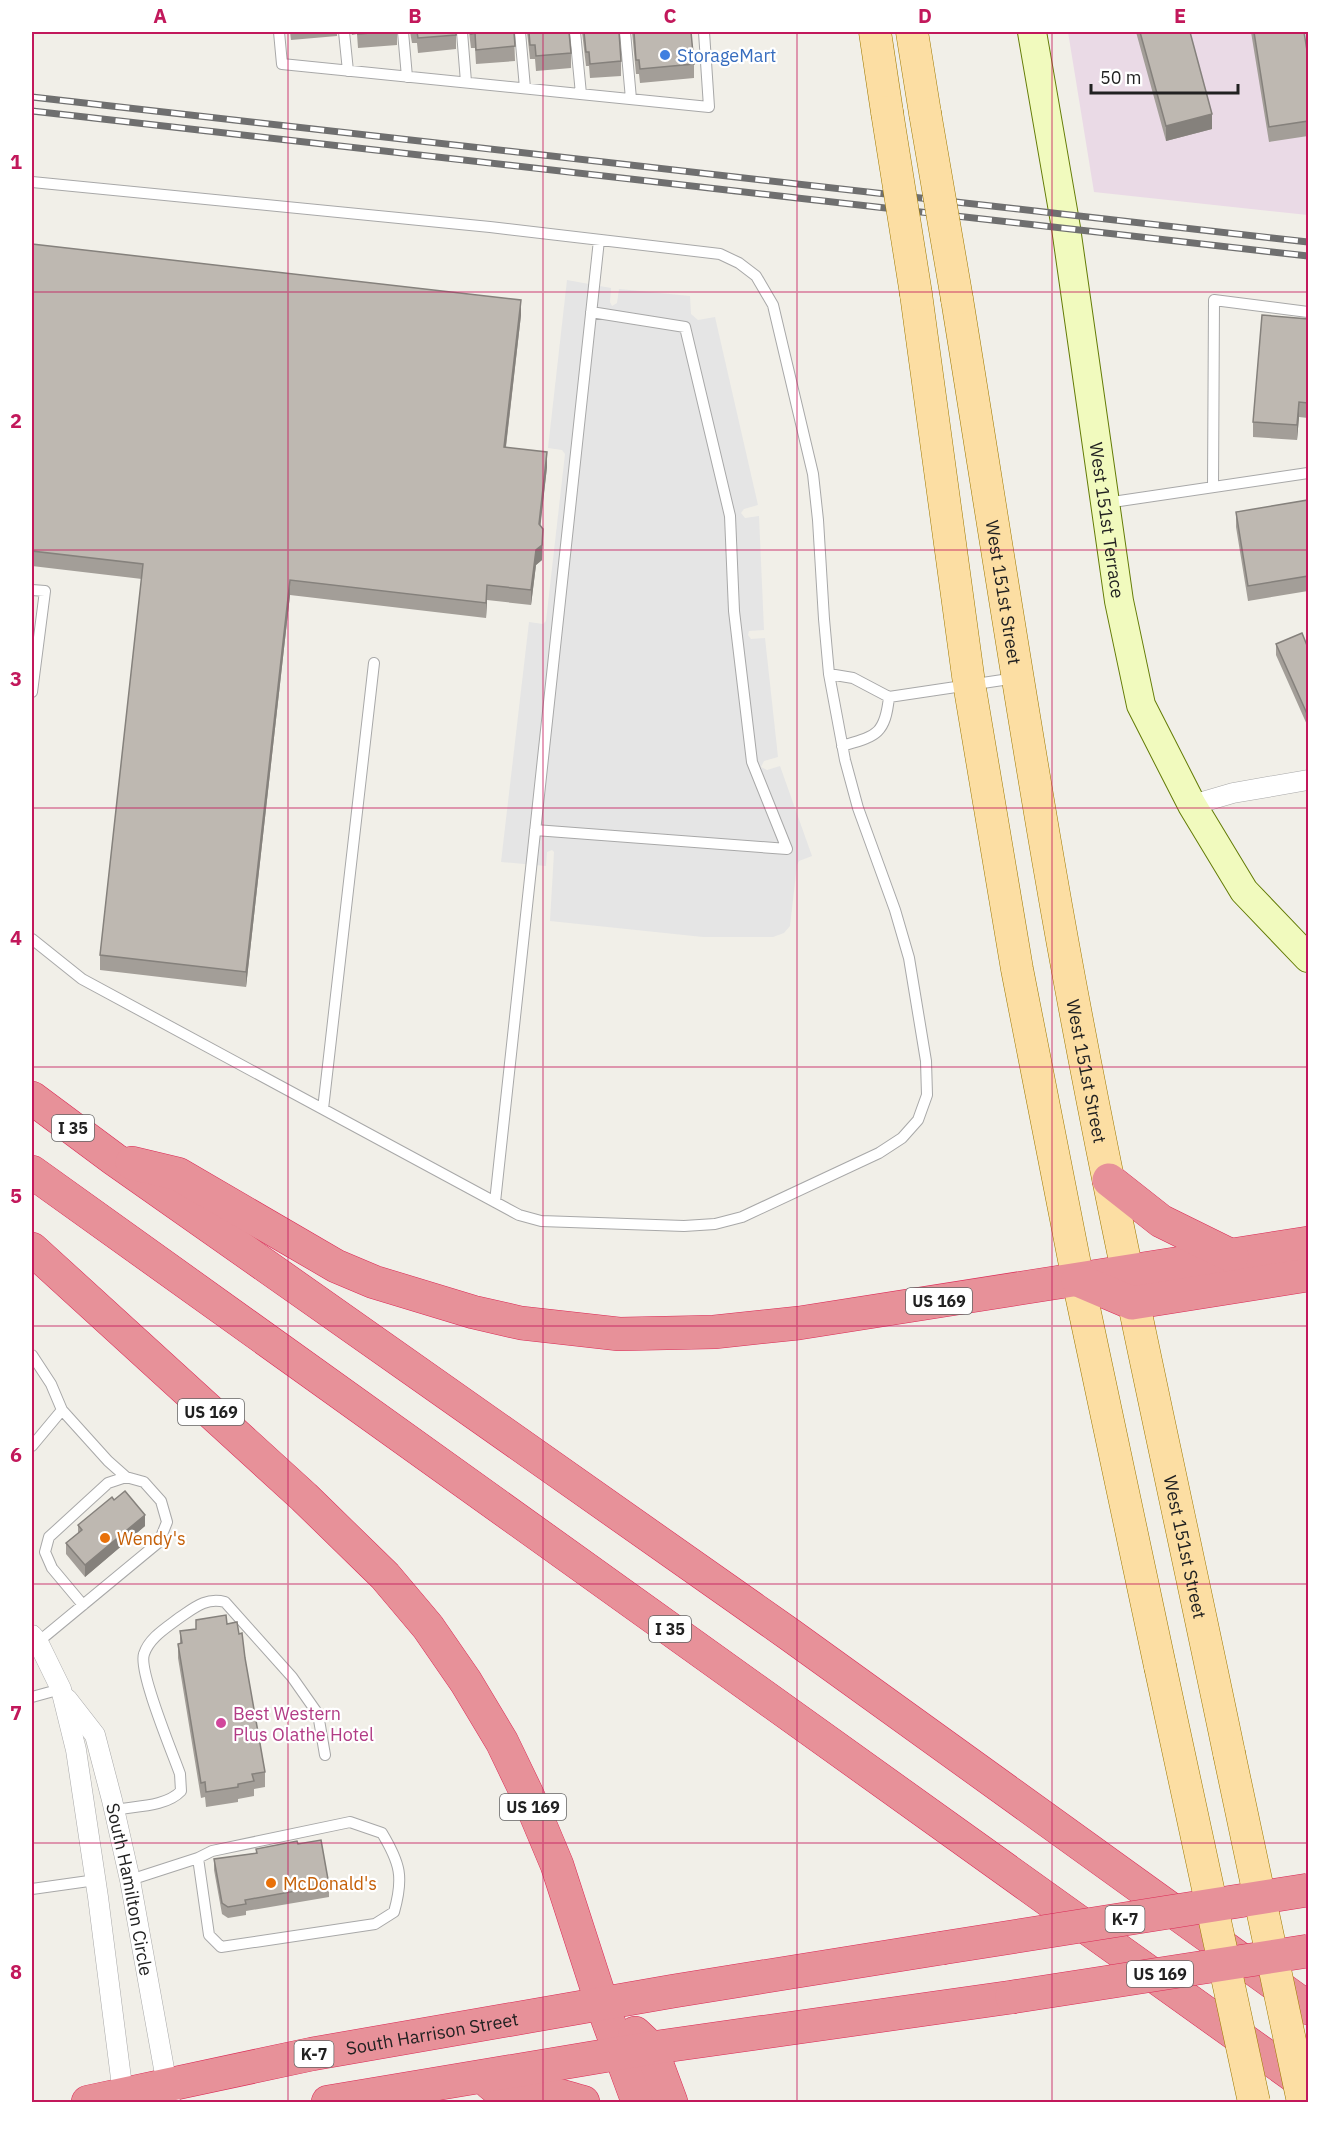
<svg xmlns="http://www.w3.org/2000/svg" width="1340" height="2134" font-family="'IBM Plex Sans',sans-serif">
<rect width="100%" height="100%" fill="#f1efe8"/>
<path fill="#eadae6" d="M1068,32H1308V215L1094,192Z"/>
<path fill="#e5e5e5" d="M567,280L611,288L610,302L612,306L617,303L619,289L690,296L691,314L698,320L715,317L758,505L744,509L741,513L745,518L759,516L764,630L749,631L748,635L751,639L765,638L778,757L764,761L761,767L767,770L780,766L812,856L799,861L797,865L790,926L784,933L773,937H703L550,921L554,852L552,850L547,852L546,866L501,862L529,622L543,624L546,621L565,454L562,450L548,448Z"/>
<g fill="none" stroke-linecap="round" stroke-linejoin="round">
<g stroke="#a8a8a8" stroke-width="12">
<path id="lane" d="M279,32L282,64L709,107L704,32
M344,32L348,71
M403,32L407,77
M462,32L466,82
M520,32L525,88
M575,32L581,94
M625,32L631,99
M32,182L490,227L720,254L739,263L756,276L773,305L813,474L818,520L824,619L829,674L845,760L858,808L895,910L909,958L926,1061L927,1095L918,1120L902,1138L879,1153L742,1217L715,1224L684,1226L541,1221L519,1215L82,979L32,939
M1213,487L1214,300L1308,312
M1106,503L1308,473
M32,590L45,591L32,692
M829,674L853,678L889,697L1016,678
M842,746C876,736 885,735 889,697
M535,830L787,849L752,762L734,611L730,516L685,327L591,312
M323,1109L374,663
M495,1202L599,240
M32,1355L51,1384L62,1410L32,1446
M62,1410L108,1461L126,1477
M38,1642L159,1542L167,1522L161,1501L144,1482L126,1477L108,1483L49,1537L45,1552L52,1568L83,1605
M32,1697L61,1689
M114,1810C135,1806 166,1807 181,1791L180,1774C173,1754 138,1671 144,1654C149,1638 166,1628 179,1618C194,1608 206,1597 225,1602L292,1677L318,1714L325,1755
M130,1880L198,1858L212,1851L350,1822L382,1833C400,1863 404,1877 394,1912L375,1924L221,1947L209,1935L198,1858
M32,1889L96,1880"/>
</g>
<g stroke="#a8a8a8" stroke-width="21">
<g id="street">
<path d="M1192,805L1233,793L1308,780"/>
<path d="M32,1635L38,1642L61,1689L76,1750L98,1897L124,2102"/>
<path id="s1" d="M67,1699L95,1735L112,1800L130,1880L170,2102"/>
</g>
</g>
<g stroke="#637b05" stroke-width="30">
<g id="secondary">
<path id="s2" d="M1032,32L1066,228L1119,601L1141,705L1192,805L1244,891L1308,958"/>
</g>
</g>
<g stroke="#9e7901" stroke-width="33">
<g id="primary">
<path d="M875,32L887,112"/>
<path d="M912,32L925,113"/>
<path d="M916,294L969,683L1017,969L1078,1280L1160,1666"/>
<path id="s3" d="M957,299C988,490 1017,681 1050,871C1101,1167 1168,1459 1229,1753"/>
</g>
</g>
<g stroke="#db2a56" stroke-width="34">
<g id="highway">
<path d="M32,1098L114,1159L789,1634L1308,2008"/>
<path d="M132,1163L178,1174L336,1266L374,1282L473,1312L521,1323L619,1334L714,1332L799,1323L1308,1243"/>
<path d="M32,1172L1308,2086"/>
<path d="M1109,1180L1161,1221L1232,1256"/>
<path d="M32,1249L304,1497L385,1576L428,1627L466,1682L502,1742L528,1796L557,1865L602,2004L638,2102"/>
<path d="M1078,1280L1132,1303L1308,1275"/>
<path d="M635,2033L651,2048L671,2102"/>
<path d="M484,2077C511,2107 521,2090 555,2095C564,2096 574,2100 583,2102"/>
<path id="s4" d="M88,2102L312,2054L674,1991L942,1948"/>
<path d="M328,2102L651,2048L1012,1997"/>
</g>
</g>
<use href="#lane" stroke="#fff" stroke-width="10"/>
<use href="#street" stroke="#fff" stroke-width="20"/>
<use href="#secondary" stroke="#f1fabe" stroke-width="28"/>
<use href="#primary" stroke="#fcdea3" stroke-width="32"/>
<use href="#highway" stroke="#e79199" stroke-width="33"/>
<g stroke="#6f6f6f" stroke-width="7">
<path id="rail" d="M32,97L1308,242
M32,111L1308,256"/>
</g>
<use href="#rail" stroke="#fff" stroke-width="4.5" stroke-dasharray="14" stroke-linecap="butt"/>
<g stroke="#9e7901" stroke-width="33" stroke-linecap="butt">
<path id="primary-bridge" d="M887,112L916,294
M925,113L957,299
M1160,1666L1254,2102
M1229,1753L1303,2102"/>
</g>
<g stroke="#db2a56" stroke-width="34" stroke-linecap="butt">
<path id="highway-bridge" d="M942,1948L1308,1890
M1012,1997L1308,1951"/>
</g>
<use href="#primary-bridge" stroke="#fcdea3" stroke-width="32"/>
<use href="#highway-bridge" stroke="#e79199" stroke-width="33"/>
</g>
<path fill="#a39e98" d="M224,32H244L224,33Z
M290,32H337V36L291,40Z
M351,32H397V45L358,48L357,34L352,35Z
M410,32H456V49L418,53L417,43H412Z
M469,32H514L515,61L476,64L475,48H471Z
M527,32H569L571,53V68L536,71L535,59H530Z
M582,32H619L621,61V76L590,78L589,66H586Z
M632,32H691L694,64V78L640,83L639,74H636Z
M1136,32H1190L1212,129L1166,141Z
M1251,32H1304L1308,57V136L1269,142Z
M32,244L521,315L506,447L547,467L540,526L542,560L536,565L531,605L487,600L486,618L290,595L246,987L100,970V955L142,579L32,566Z
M1308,319V418L1299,417L1297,440L1253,437V422Z
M1308,500V591L1248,601L1236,527V512Z
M1276,644L1308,648V727L1276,655Z
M114,1500L145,1526L85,1577L66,1554V1543L78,1533V1525Z
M196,1620L227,1624L239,1634L245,1658L265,1772V1787L254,1789V1796L238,1799V1802L206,1807L205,1797L201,1798L178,1658V1644L180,1643V1631L196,1629Z
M298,1844L329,1885V1897L246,1911V1915L228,1918L222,1914L214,1870V1859L256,1853Z"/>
<path fill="#85817c" d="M1212,114V129L1166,141V126Z
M521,300V315L504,462V447Z
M1299,402V417L1297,440V425Z
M547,452V467L539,539V524Z
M543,529L542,560L536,565L531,605V590L536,550Z
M290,580V595L246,987V972Z
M487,585V600L486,618V603Z
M145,1515V1526L85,1577V1565Z"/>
<path fill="#beb8b1" stroke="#85817c" stroke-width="1.5" d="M358,32H385L358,34Z
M417,32H456V35L418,38Z
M471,32H514L515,46L476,50L475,33L471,34Z
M529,32H569L571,53L536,56L535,45H530Z
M584,32H619L621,61L590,64L589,52H586Z
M634,32H691L694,64L640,69L639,60H636Z
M1140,32H1190L1212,114L1166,126Z
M1254,32H1304L1308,57V121L1269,127Z
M32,244L521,300L504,447L547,452L539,524L543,529L542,545L536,550L531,590L487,585L486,603L290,580L246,972L100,955L143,564L32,551Z
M1262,315L1308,319V403L1299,402L1297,425L1253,422Z
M1308,500V576L1248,586L1236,512Z
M1302,633L1308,648V716L1276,644Z
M125,1491L145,1515L85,1565L66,1543L82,1530L78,1525L112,1497L114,1500Z
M226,1615L227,1624L237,1622L239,1634L242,1633L245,1658L265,1772L252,1774L254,1781L238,1784V1787L206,1792L205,1782L201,1783L178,1644L182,1643L180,1631L196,1629V1620Z
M321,1840L329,1885L245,1900L246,1904L228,1907L222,1903L214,1859L257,1853L256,1849L297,1841L298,1844Z"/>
<path fill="none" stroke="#c2185b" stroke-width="1.5" stroke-opacity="0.55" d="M288,32V2102M543,32V2102M797,32V2102M1052,32V2102M32,292H1308M32,550H1308M32,808H1308M32,1067H1308M32,1326H1308M32,1584H1308M32,1843H1308"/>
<circle fill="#3f7fe0" stroke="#fff" stroke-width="2" cx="665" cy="55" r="6"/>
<g fill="#e8710a" stroke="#fff" stroke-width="2">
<circle cx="105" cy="1538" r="6"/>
<circle cx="271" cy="1883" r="6"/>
</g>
<circle fill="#d1479c" stroke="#fff" stroke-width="2" cx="221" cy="1723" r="6"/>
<g text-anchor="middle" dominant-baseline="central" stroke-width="4.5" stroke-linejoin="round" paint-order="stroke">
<g fill="#fff" stroke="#646464" stroke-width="1.5">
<rect x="52" y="1115" width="42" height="26" rx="4.5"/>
<rect x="906" y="1288" width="66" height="26" rx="4.5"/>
<rect x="178" y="1399" width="66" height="26" rx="4.5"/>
<rect x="649" y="1616" width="42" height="26" rx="4.5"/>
<rect x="500" y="1794" width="66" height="26" rx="4.5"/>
<rect x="1105.5" y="1906" width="39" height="26" rx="4.5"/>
<rect x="1127" y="1961" width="66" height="26" rx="4.5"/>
<rect x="294.5" y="2041" width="39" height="26" rx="4.5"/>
</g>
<g font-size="16" font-weight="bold" fill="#212121">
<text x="73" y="1128">I 35</text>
<text x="939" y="1301">US 169</text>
<text x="211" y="1412">US 169</text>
<text x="670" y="1629">I 35</text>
<text x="533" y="1807">US 169</text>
<text x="1125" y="1919">K-7</text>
<text x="1160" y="1974">US 169</text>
<text x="314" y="2054">K-7</text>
</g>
<g font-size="18" fill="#366cbe" stroke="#fff" text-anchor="start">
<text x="677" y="55">StorageMart</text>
</g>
<g font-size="18" fill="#212121" stroke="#fff">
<text stroke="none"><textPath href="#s2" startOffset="494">West 151st Terrace</textPath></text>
<text stroke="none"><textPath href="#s3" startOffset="297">West 151st Street</textPath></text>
<text stroke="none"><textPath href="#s3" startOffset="783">West 151st Street</textPath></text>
<text stroke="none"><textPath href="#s3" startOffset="1269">West 151st Street</textPath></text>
<text stroke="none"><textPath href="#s1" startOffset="204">South Hamilton Circle</textPath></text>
<text stroke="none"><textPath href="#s4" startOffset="351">South Harrison Street</textPath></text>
</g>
<g font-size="18" fill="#c56008" stroke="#fff" text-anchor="start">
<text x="117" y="1538">Wendy's</text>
<text x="283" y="1883">McDonald's</text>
</g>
<g font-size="18" fill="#b23c85" stroke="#fff" text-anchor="start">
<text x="233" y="1713">Best Western<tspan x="233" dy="21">Plus Olathe Hotel</tspan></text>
</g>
</g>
<rect width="1340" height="2134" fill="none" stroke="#ffffff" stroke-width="66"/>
<path d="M1091 84v9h147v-9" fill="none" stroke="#212121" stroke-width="3"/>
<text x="1100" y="84" font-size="18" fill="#212121" stroke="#ffffff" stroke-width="4.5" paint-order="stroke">50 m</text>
<rect x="33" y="33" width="1274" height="2068" fill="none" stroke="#c2185b" stroke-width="2"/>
<g font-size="20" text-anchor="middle" font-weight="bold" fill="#c2185b">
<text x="160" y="23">A</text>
<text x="415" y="23">B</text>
<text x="670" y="23">C</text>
<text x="925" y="23">D</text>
<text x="1180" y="23">E</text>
<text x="16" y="169">1</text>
<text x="16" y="428">2</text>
<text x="16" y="686">3</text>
<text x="16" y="945">4</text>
<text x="16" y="1203">5</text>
<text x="16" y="1462">6</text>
<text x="16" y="1720">7</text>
<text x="16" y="1979">8</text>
</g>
</svg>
